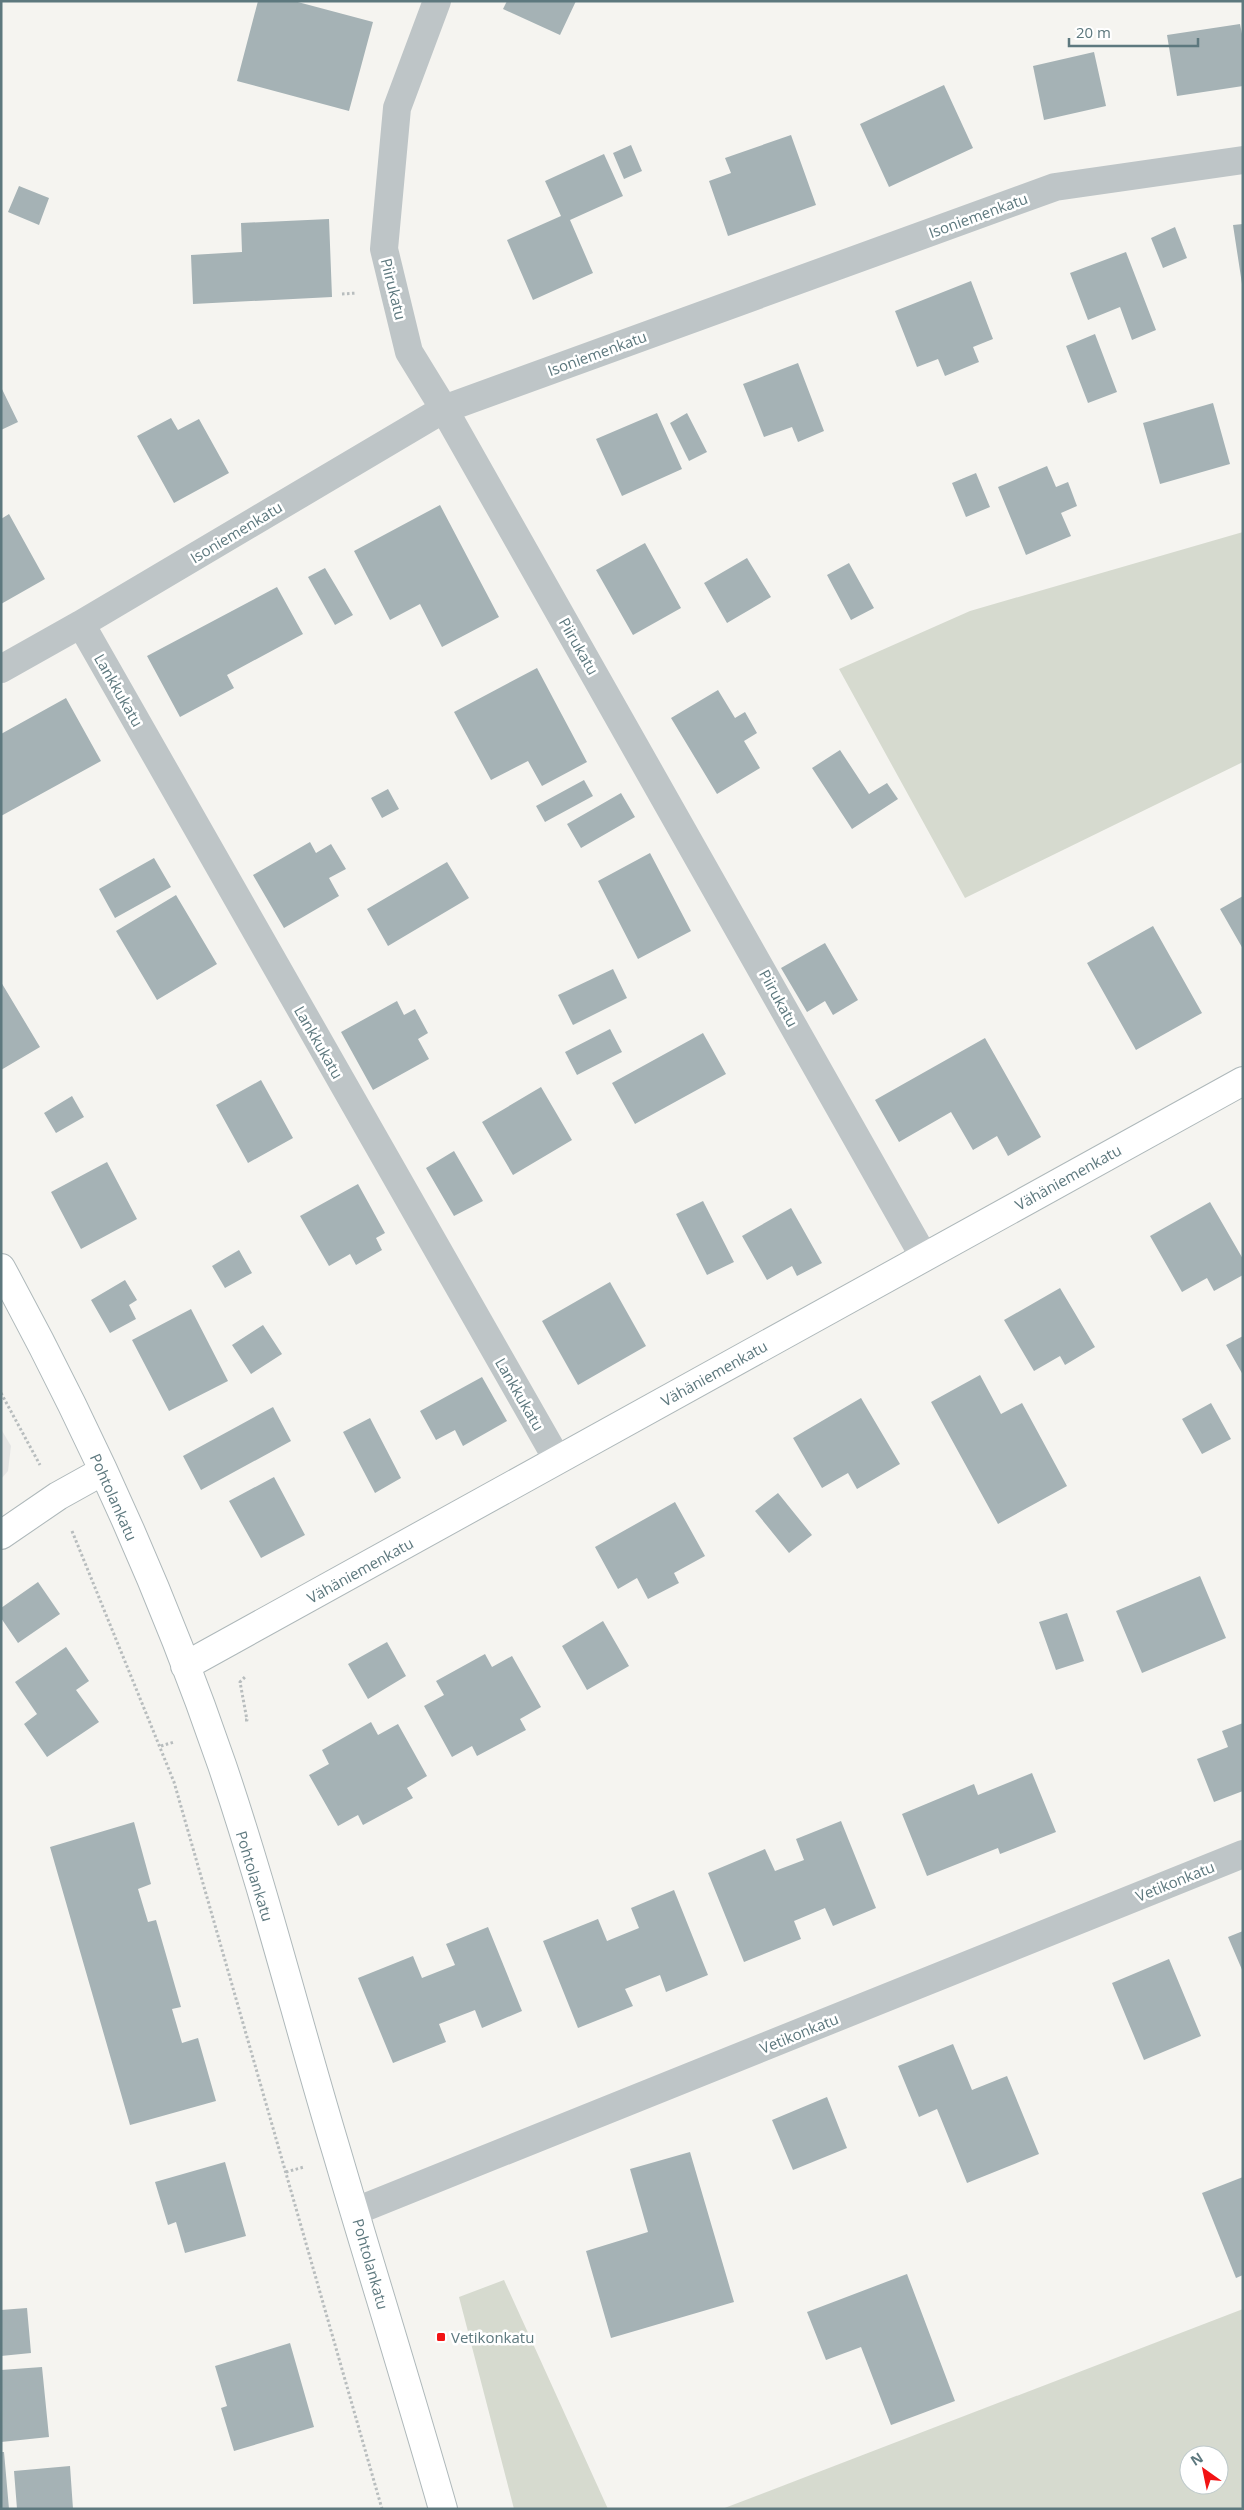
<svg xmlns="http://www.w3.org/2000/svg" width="1244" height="2510" font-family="'Open Sans',sans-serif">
<rect width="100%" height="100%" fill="#f5f4f0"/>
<path fill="#e5e5e4" d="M1,1429L11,1446L8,1471L1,1479Z"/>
<path fill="#d6dacf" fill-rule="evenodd" d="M1243,532V762L965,898L839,669L970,611Z
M504,2280L608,2509H514L459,2297Z
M1243,2309V2509H722ZM1189,2455H1219V2485H1189Z"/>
<path fill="#a5b2b5" d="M258,1H294L373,22L349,111L237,81Z
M507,1H576L560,35L503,9Z
M1240,24L1243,39V86L1177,96L1167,35Z
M1094,52L1106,106L1044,120L1033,66Z
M944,85L973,148L889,187L860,124Z
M791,135L816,205L728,236L709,181L731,173L725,158Z
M631,145L642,171L624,179L613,153Z
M604,154L623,196L570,220L593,273L533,300L507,240L561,216L545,181Z
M19,186L49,198L39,225L8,212Z
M329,219L332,297L193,304L191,255L242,252L241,223Z
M1243,224V284H1242L1233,225Z
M1175,227L1187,258L1163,268L1151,238Z
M1126,252L1156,330L1132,340L1120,307L1088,320L1070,273Z
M971,281L993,339L973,347L979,362L945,376L938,359L917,367L895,311Z
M1095,334L1117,392L1088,403L1066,346Z
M798,363L824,431L798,442L792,427L764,437L743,384Z
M1,387L18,422L1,430Z
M1213,403L1230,464L1160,484L1143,423Z
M657,413L682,469L622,496L596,439Z
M687,413L707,452L689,461L670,423Z
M171,418L178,430L199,419L229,473L174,503L137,436Z
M1047,466L1056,487L1068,482L1077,506L1061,513L1071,536L1026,555L998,487Z
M976,473L990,507L966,517L952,483Z
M440,505L499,617L442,647L420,604L390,620L354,551Z
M9,514L45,579L1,604V519Z
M645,543L681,608L633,635L596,570Z
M747,558L771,597L727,623L704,583Z
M849,563L874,608L851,620L827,575Z
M325,568L353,615L335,625L308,577Z
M277,587L303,634L227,675L234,688L180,717L147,656Z
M537,668L587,762L542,786L528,761L491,780L454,712Z
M718,690L735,718L745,712L757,733L744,741L760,768L717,794L671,718Z
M66,698L101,761L1,816V734Z
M840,750L869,794L887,783L898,799L852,829L812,768Z
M584,780L593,796L545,822L536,806Z
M388,789L399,809L382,818L371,798Z
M621,793L635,817L581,848L567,824Z
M310,842L316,853L331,844L346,869L329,878L339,896L284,928L253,875Z
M650,853L691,931L638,959L598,881Z
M154,858L171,887L115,918L99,889Z
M447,862L469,898L388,946L367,909Z
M176,895L217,964L157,1000L116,931Z
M1243,896V949L1220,909Z
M1153,926L1202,1013L1136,1050L1087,963Z
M825,943L858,1000L833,1015L825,1001L807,1012L781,968Z
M613,969L627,998L573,1025L558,995Z
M1,982L40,1047L1,1070Z
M397,1001L404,1015L415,1009L428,1033L418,1039L429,1059L373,1090L341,1032Z
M610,1029L622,1052L577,1075L565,1052Z
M703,1033L726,1074L635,1124L612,1083Z
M985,1038L1041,1137L1008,1156L997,1136L973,1150L951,1112L899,1142L875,1100Z
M261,1080L293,1138L248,1163L216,1105Z
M541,1087L572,1140L513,1175L482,1122Z
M72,1096L84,1117L56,1133L44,1113Z
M454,1151L483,1201L454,1216L426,1168Z
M107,1162L137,1219L81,1249L51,1192Z
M358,1184L385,1233L376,1238L382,1250L356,1265L350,1254L329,1266L300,1216Z
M703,1201L734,1262L707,1275L676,1214Z
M1210,1202L1243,1259V1275L1214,1291L1207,1278L1182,1292L1150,1236Z
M791,1208L822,1263L797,1276L792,1266L767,1280L742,1236Z
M239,1250L252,1273L225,1288L212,1266Z
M125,1280L137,1300L129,1305L136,1319L110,1333L91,1300Z
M610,1282L646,1346L578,1385L542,1321Z
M1060,1288L1095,1347L1065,1365L1060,1356L1034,1371L1004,1320Z
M191,1309L228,1381L169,1411L132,1340Z
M263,1325L282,1354L251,1374L232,1345Z
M1243,1336V1375L1226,1345Z
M980,1375L1001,1414L1022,1403L1067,1486L998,1524L931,1402Z
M482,1377L507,1421L463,1446L455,1430L436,1440L420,1411Z
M861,1398L900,1464L857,1489L848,1473L822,1488L793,1438Z
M1211,1403L1231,1439L1202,1454L1182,1419Z
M273,1407L291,1441L201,1490L183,1456Z
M370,1418L401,1478L375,1493L343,1432Z
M274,1477L305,1535L261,1558L229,1501Z
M778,1493L812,1535L789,1553L755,1511Z
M675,1502L705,1556L674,1573L679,1583L648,1599L637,1578L618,1589L595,1547Z
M1200,1576L1226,1638L1142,1673L1116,1611Z
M38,1582L60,1614L18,1643L1,1618V1608Z
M1067,1613L1084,1661L1056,1670L1039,1622Z
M603,1621L629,1666L587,1690L562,1646Z
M387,1642L406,1676L368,1699L348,1664Z
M66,1647L89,1681L76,1690L99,1722L47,1757L24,1724L37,1714L15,1682Z
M485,1654L492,1667L512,1656L541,1707L520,1719L526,1730L477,1756L472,1746L452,1757L424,1706L444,1695L436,1681Z
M371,1722L378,1735L398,1724L427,1776L407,1788L413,1798L363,1825L358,1815L338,1826L309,1775L329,1764L322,1750Z
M1243,1723V1791L1214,1802L1197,1759L1228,1747L1222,1731Z
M1032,1773L1056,1832L1000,1854L998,1848L927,1876L902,1814L974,1784L978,1795Z
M841,1821L876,1908L833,1926L825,1908L794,1921L801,1939L744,1962L708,1873L765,1849L775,1871L804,1860L796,1839Z
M134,1822L151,1884L138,1889L148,1922L156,1920L181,2007L172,2009L182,2043L198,2038L216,2101L130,2125L50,1847Z
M674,1890L708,1975L666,1992L660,1975L625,1989L633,2006L578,2028L543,1941L598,1919L607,1941L639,1928L631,1908Z
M488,1927L522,2011L482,2028L475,2010L439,2024L446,2042L393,2063L358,1978L413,1956L422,1978L455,1965L446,1944Z
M1243,1931V1972L1228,1937Z
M1169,1959L1201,2036L1144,2060L1112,1983Z
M953,2044L972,2090L1007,2076L1039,2154L967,2183L937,2109L919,2117L898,2066Z
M827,2097L847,2148L793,2170L772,2120Z
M690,2152L734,2302L611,2338L586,2251L648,2232L630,2169Z
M225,2162L246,2236L185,2253L176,2222L168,2225L155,2182Z
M1243,2177V2275L1236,2278L1202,2193Z
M907,2274L955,2401L891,2425L861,2347L826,2360L807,2312Z
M27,2308L31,2353L1,2356V2310Z
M290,2343L314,2427L234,2451L221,2408L227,2406L215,2366Z
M42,2367L49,2437L1,2442V2370Z
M1,2452H4L9,2509H1Z
M70,2466L73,2509H17L14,2471Z"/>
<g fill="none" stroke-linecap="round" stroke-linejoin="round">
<g stroke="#aeb8ba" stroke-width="30">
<path id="secondary" d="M1,1268C88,1427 163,1593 222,1765C265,1892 298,2024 337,2153C372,2272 409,2390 443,2509
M1,1535L58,1496L103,1471
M185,1666L1243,1081"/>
</g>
<path stroke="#b8bdbe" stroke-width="3" stroke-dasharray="2.5 2.5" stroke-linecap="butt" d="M342,294L357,293
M1,1393L40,1465
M72,1531L174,1782L382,2509
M245,1720H247L240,1682L245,1677
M161,1746L174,1742
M286,2172L304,2167"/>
<path stroke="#bec5c7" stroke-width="28" d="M437,1L397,108L384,249L409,352L444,409L924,1257
M81,624L557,1459
M1,669L81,624L444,409L1055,187L1243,160
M356,2211L1243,1854"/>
<use href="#secondary" stroke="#fff" stroke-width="28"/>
</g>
<rect fill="#f21314" stroke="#fff" stroke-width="2" x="436" y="2332" width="10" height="10" rx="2.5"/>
<g text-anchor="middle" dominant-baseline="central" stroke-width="5" stroke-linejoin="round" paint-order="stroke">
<g font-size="15" fill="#5d787e" stroke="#fff">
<text transform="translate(978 215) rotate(-20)">Isoniemenkatu</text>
<text transform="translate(394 289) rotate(76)">Piirukatu</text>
<text transform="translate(597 353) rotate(-20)">Isoniemenkatu</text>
<text transform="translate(236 532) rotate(-31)">Isoniemenkatu</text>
<text transform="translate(579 646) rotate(60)">Piirukatu</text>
<text transform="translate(119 690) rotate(60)">Lankkukatu</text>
<text transform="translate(779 998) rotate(61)">Piirukatu</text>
<text transform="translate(319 1042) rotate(60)">Lankkukatu</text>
<text transform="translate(1068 1177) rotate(-29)">Vähäniemenkatu</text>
<text transform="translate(714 1373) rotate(-29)">Vähäniemenkatu</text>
<text transform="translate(520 1394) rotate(60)">Lankkukatu</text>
<text transform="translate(114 1497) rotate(66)">Pohtolankatu</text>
<text transform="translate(360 1570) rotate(-29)">Vähäniemenkatu</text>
<text transform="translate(255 1876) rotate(73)">Pohtolankatu</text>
<text transform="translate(1175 1881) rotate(-22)">Vetikonkatu</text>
<text transform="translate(799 2033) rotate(-22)">Vetikonkatu</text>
<text transform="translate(371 2264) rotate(74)">Pohtolankatu</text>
</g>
<g font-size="15" fill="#5d787e" stroke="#fff" text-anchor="start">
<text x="451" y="2337">Vetikonkatu</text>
</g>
</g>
<rect width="1244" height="2510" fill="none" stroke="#5d787e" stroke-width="5"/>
<g transform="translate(1204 2470) rotate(327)"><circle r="24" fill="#ffffff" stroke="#bec9cb"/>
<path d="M0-4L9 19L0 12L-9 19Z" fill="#f21314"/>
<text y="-8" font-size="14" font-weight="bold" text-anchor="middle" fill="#5d787e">N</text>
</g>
<path d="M1069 38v8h129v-8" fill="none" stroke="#5d787e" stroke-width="2.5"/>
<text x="1076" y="38" font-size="15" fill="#5d787e" stroke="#ffffff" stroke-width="4" paint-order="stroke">20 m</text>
</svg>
